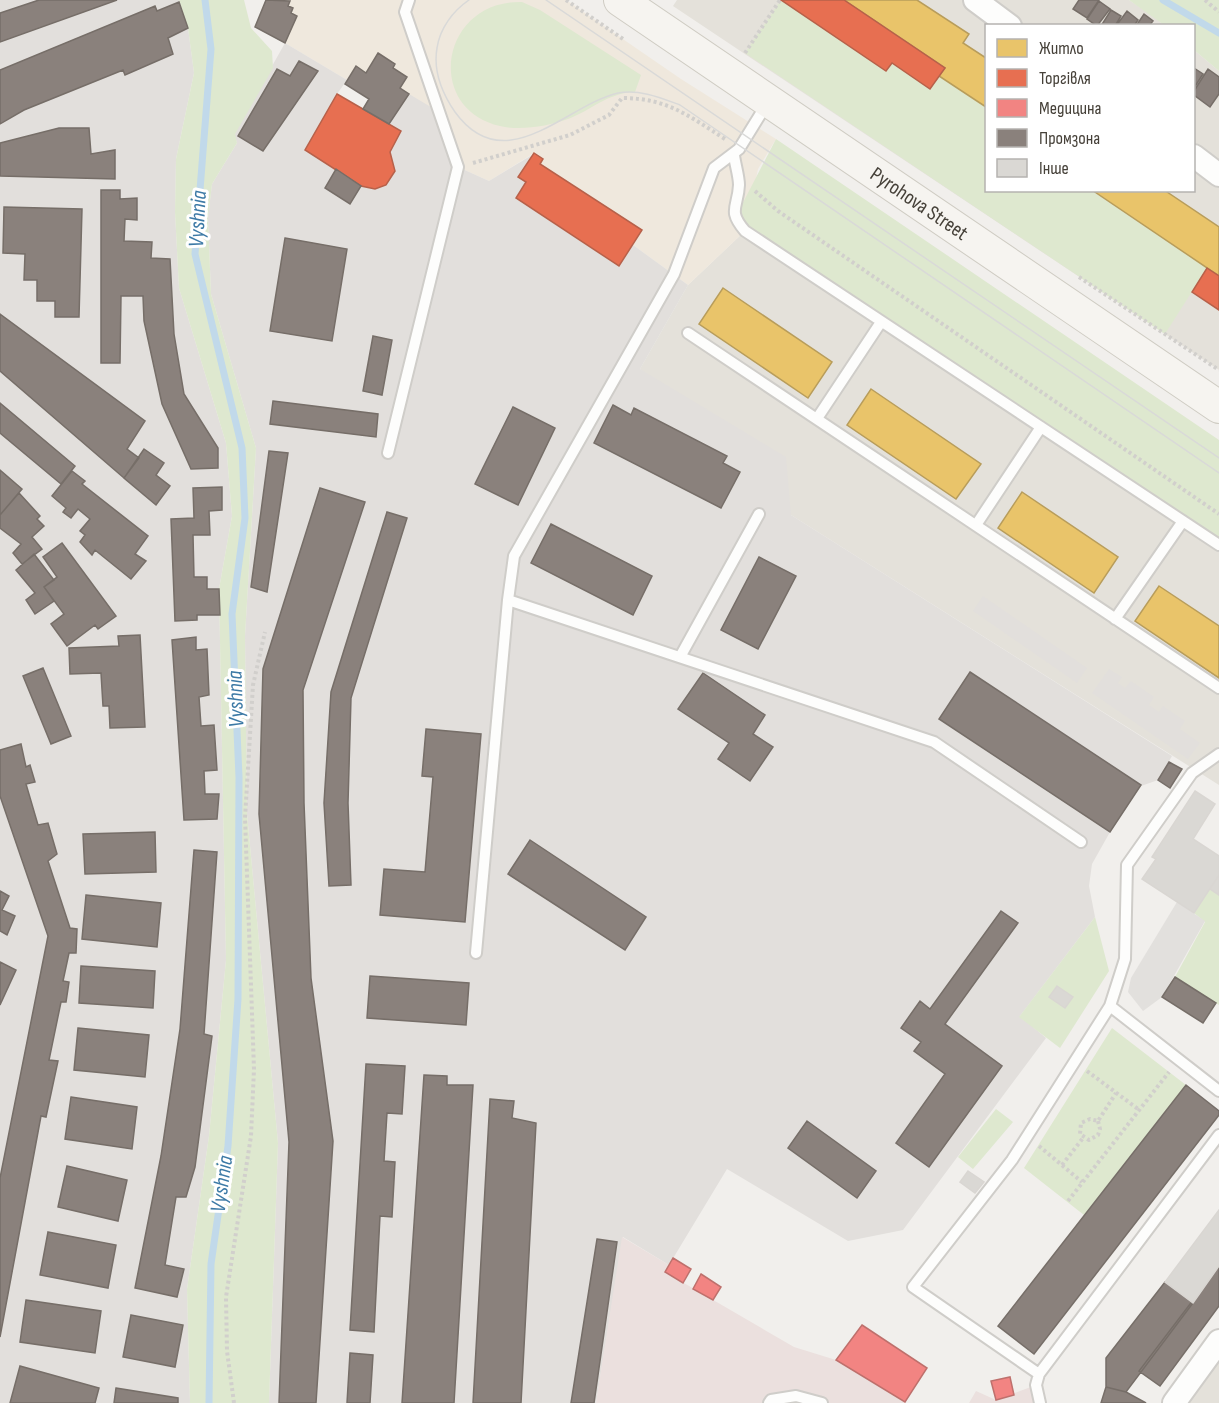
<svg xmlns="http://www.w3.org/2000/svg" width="1219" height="1403" font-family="'Sofia Sans Condensed',sans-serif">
<rect width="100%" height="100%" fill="#f1efec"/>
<path fill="#e4e1da" d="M677,0H1129L1150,14L1164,25L986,26V190H1194V50L1219,71V370L673,6Z
M745,231L1219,545V785L791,515L640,369L688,285Z
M1219,1341V1403H1174Z"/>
<path fill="#efe8dd" d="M287,0H566L681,79L776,139L758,169L745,231L688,285L633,245L642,230L540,164L543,159L534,153L489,181L458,167L409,94L400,88L407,77L393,68L395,64L378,54L366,73L356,66L347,80L285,43L297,16L291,13L293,8L288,6L290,1Z"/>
<path fill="#e2dfdc" d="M0,0H179L188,28L194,73L176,159L175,212L179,288L226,443L232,516L219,589L226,960L209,1136L187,1289L190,1403H0Z
M285,43L347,80L337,94L388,124L409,94L441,113L458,167L489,181L532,155L519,177L526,182L516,199L619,266L633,245L688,285L640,369L786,457L791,515L1172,756L1158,780L1141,786L1110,832L1092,864L1089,886L1095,917L1020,1016L1046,1038L903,1230L848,1241L727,1169L669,1265L623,1237L596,1403H269L278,1143L247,814L245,636L256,448L211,294L208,218L212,184L237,143L234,134Z
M983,596L1087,668L1077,683L973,611Z
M1109,669L1122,677L1118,683L1125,688L1131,681L1154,697L1149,705L1159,712L1163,706L1185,721L1180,729L1200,743L1188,759L1092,693Z"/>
<path fill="#ebe0de" d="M622,1237L669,1265L665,1272L794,1347L836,1360L906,1403H596Z
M1036,1385L1040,1403H969L976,1391L996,1400Z"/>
<path fill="#dee8cf" d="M179,0H244L251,28L272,51L273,68L235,134L237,143L212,184L208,218L211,294L256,448L245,636L247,814L278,1143L269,1403H190L187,1289L209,1136L226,960L219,589L232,516L226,443L179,288L175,212L176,159L194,73L188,28Z
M781,0L892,63L939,76L986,107V190L1092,191L1207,268L1165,334L745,53Z
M1129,0H1219V71L1194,50V26L1164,25Z
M522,2L540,10L641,75L635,92C607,93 592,110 568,119C549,126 520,131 500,126C423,108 441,0 522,2Z
M776,139L1219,440V545L735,218Z
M1210,889L1219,895V1005L1175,977L1205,922L1194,913Z
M1095,917L1109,971L1060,1048L1019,1017Z
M1112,1028L1186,1085L1084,1215L1024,1168Z
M996,1109L1013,1122L973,1169L958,1157Z"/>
<path fill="#e2e0dd" d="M1177,902L1205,921L1162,997L1143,1011L1128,992L1131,978Z"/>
<path fill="#e9c46a" stroke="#b89d5b" stroke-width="1.5" d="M844,0H917L969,34L963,43L986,58V107L939,76L945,68Z
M1092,190H1164L1219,227V276Z
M723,288L832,362L808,398L699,324Z
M871,389L981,464L956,499L847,425Z
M1022,492L1118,557L1094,593L998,528Z
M1159,586L1219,626V678L1135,621Z"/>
<path fill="#e76f51" stroke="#b7614a" stroke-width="1.5" d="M781,0H844L945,68L930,89L892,63L886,71Z
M337,94L401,131L390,152L395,171L386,185L375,189L361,186L305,150Z
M534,153L543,159L540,164L642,230L619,266L516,198L526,182L518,177Z
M1207,268L1219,276V310L1192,292Z"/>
<path fill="#f28482" stroke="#be706c" stroke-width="1.5" d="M673,1258L691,1269L683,1283L665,1272Z
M701,1274L721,1287L713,1300L693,1289Z
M862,1325L927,1368L905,1402L836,1360Z
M1010,1377L1014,1395L996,1400L991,1381Z"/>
<path fill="#8a817c" stroke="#766e68" stroke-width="1.5" d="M39,0H117L0,42V13Z
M266,0L290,1L288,6L293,8L291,13L297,16L285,43L255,27Z
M1079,0H1099L1087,18L1073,9Z
M1099,1L1110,9L1097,26L1087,19Z
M179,2L188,28L168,38L173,54L125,75L123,70L24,110L0,124V70L155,6L157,11Z
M1111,10L1121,16L1115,26H1101Z
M1127,11L1138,20L1134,26H1116Z
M1144,14L1153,21L1149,26H1136Z
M378,53L395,64L393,68L407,77L400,88L409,94L389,124L363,109L369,99L345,84L356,66L366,73Z
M299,61L318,71L263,151L238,136L277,69L290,76Z
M1194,68L1203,74L1194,88Z
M1208,69L1219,77V94L1210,107L1194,95V91Z
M59,128H89L91,154L115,150V179L0,176V143Z
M336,169L361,186L350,204L325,188Z
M101,190H120V199L137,198V220L125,219L124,241L152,242L151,258L170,259L174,334L184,394L218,448V468L191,469L162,404L144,321L143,296H121L120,363H101Z
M4,207L82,209L79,317H55V301H37V280H24L25,254L3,253Z
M285,238L347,249L332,341L270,331Z
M0,314L145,421L127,449L139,458L124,478L0,371Z
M373,336L392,340L382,395L363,391Z
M273,401L378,414L376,437L270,424Z
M0,403L75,466L61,484L0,433Z
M613,405L631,415L634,408L727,456L723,463L740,472L721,508L594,443Z
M513,407L555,428L518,505L475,484Z
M144,449L164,463L156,475L170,486L156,505L124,478Z
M269,451L288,453L267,592L251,587Z
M0,470L22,489L0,515Z
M72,471L85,481L82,484L148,536L135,554L146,561L131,579L95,550L92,555L80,542L85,535L80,531L90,519L78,509L71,518L63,512L66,508L52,496Z
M222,487V510L209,511L210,535H193L194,577H207V589H219L220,615H197V620L175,621L171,519L194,518L193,488Z
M320,488L365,502L303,690L304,803L311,978L333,1141L316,1403H279L289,1142L259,814L263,669Z
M19,493L40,516L37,519L44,526L32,537L42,549L22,564L13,553L21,544L0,528V515Z
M387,512L407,518L351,698L348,803L351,885L329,886L324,803L331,692Z
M551,524L652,576L633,615L531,563Z
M62,543L116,616L98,629L95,625L67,646L51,624L64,614L44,587L57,577L43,557Z
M34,554L54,580L44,587L54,601L35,614L26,600L35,593L16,570Z
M759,557L796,576L758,649L721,630Z
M140,635L145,727L110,728L109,706H103L101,673L70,674L69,648L119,646L118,636Z
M196,637V650L207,649L209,695L199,697L201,726L214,725L217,770L204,771L205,794H219L217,819L184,820L172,640Z
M43,668L71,736L51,744L23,676Z
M970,672L1141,785L1110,832L939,719Z
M703,673L765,715L753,734L773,747L750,781L718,759L729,743L678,709Z
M426,729L481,734L465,922L380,915L384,869L425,872L433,777L422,776Z
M21,744L26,767L30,765L35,782L26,784L38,825L48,823L57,854L48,861L70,928L77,929L76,953H69L63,981L69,982L66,1002H61L49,1060L58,1061L46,1117L41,1116L0,1337V1178L48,936L0,796V750Z
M1169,762L1182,769L1170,788L1158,780Z
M155,832L156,872L85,874L83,834Z
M530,840L646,917L625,950L508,874Z
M194,850L217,852L204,1034L212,1036L195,1167L186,1197H176L165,1265L184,1269L177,1297L135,1288L161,1156L180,1029Z
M0,891L9,896L2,910L15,916L7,935L0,931Z
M86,895L161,903L157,947L82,939Z
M1001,911L1018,923L945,1024L1002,1066L929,1167L896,1143L945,1074L914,1051L921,1042L901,1028L920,1001L930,1009Z
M0,962L16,970L0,1005Z
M81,966L155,971L153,1008L79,1003Z
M370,976L469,983L466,1025L367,1018Z
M1175,977L1216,1003L1203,1023L1162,997Z
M78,1028L149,1035L145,1077L74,1070Z
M366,1064L405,1066L402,1114L387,1113L384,1161L395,1162L392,1217L380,1216L374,1332L350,1330Z
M424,1075L447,1076V1085H473L454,1403H402Z
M1186,1085L1219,1111V1115L1034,1354L998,1326Z
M71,1097L137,1107L132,1149L65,1139Z
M490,1099L514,1101L512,1118L536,1123L521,1403H473Z
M807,1121L876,1171L857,1198L788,1148Z
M67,1166L127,1180L118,1221L58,1207Z
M48,1232L116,1245L108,1288L40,1275Z
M597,1239L617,1242L594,1403H571Z
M1219,1266V1306L1160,1386L1139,1371Z
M1165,1282L1193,1303L1126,1392L1106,1387V1358Z
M26,1300L101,1311L95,1353L20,1342Z
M131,1315L183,1325L175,1367L123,1357Z
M350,1353L373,1355L370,1403H347Z
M20,1366L99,1388L95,1403H10Z
M1106,1387L1126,1392L1146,1403H1101Z
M116,1388L178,1398V1403H114Z"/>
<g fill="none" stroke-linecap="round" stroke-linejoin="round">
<path stroke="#c1d9ea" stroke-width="7" d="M205,0L211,49L195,254L242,448L245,518L232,614L239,777L238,999L228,1146L211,1264L209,1403
M1163,0L1219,33"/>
</g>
<path fill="#dad8d4" stroke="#d9d6d2" stroke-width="1.5" d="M1195,791L1215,804L1193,839L1219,856V875L1194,913L1142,879L1156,859L1152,857Z
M1219,875V895L1210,889Z
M1057,986L1073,997L1065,1008L1049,997Z
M968,1171L984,1182L975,1193L960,1182Z
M1219,1210V1266L1193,1303L1165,1282Z"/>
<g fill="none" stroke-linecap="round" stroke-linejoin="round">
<g stroke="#cfcdc9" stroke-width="14">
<path id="service" d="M734,155C735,164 739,176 739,185C738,208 727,210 745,231L1219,545
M688,333L1219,688
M818,417L881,322
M388,453L458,167L405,12L409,0
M976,525L1041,427
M508,600L934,742L1081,842
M1115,619L1183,521
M680,657L759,514
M476,953L508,600L514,556L674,274L714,168L739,149L768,102
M1110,1006L1219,1091
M1039,1374L1219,1135
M769,1403L771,1400L796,1396L822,1403
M1040,1403L1036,1385L1039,1374L913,1287L1012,1160L1110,1006L1125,959L1127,865L1192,773L1219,754"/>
</g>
<g stroke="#cfcdc9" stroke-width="26">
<path id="minor" d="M975,0L1010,26
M1194,156L1219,175
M1174,1403L1219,1341"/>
</g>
<g stroke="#cfccc3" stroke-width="34">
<g id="secondary">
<path id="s1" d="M620,0L1219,407"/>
</g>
</g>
<path stroke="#d1cfcc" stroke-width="4" stroke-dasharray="3 3" stroke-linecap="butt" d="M566,0L623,39
M1205,0L1219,12
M745,53L780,0
M473,163L570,135L609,115L622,98C667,98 689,116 725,139
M755,191L778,211L1219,514
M1079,277L1219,370
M1087,1071L1138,1109
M1098,1121L1100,1129L1098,1135L1089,1140L1080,1134L1081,1123L1090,1119L1098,1121L1116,1093
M1039,1146L1082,1182
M1062,1165L1083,1138
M1068,1201L1169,1072
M234,1403L227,1351L226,1297L251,1136L254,1069L245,818L253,685L265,632"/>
<use href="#service" stroke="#fdfdfc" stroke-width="10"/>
<use href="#minor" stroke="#fdfdfc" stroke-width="22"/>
<use href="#secondary" stroke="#f6f4f0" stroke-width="32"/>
<path stroke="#d9d9d8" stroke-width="1.5" d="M469,0C453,11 440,28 437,48C433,71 442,93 455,112C505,181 566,105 618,93C640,89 661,98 680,105L1219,473
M546,0L1219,458"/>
</g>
<g text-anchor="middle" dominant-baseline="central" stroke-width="6" stroke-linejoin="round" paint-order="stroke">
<g font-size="21" fill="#464139" stroke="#fff">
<text stroke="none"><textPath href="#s1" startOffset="362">Pyrohova Street</textPath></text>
</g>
<g font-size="22" font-style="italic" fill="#3d7aa6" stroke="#fff">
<text transform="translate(198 219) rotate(-87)">Vyshnia</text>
<text transform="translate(236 699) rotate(-92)">Vyshnia</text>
<text transform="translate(222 1184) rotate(-82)">Vyshnia</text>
</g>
</g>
<rect x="985" y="24" width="210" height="168" fill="#ffffff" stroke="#b5b3b0" stroke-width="1.5"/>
<rect x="997" y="39" width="30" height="18" fill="#e9c46a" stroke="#b5b3b0" stroke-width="1.5"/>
<text x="1039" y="54" font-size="18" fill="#464139">Житло</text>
<rect x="997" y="69" width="30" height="18" fill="#e76f51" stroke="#b5b3b0" stroke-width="1.5"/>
<text x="1039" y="84" font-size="18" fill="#464139">Торгівля</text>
<rect x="997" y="99" width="30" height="18" fill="#f28482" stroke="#b5b3b0" stroke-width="1.5"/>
<text x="1039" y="114" font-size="18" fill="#464139">Медицина</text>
<rect x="997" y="129" width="30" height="18" fill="#8a817c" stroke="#b5b3b0" stroke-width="1.5"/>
<text x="1039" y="144" font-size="18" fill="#464139">Промзона</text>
<rect x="997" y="159" width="30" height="18" fill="#dad8d4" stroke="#b5b3b0" stroke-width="1.5"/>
<text x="1039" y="174" font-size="18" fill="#464139">Інше</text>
</svg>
